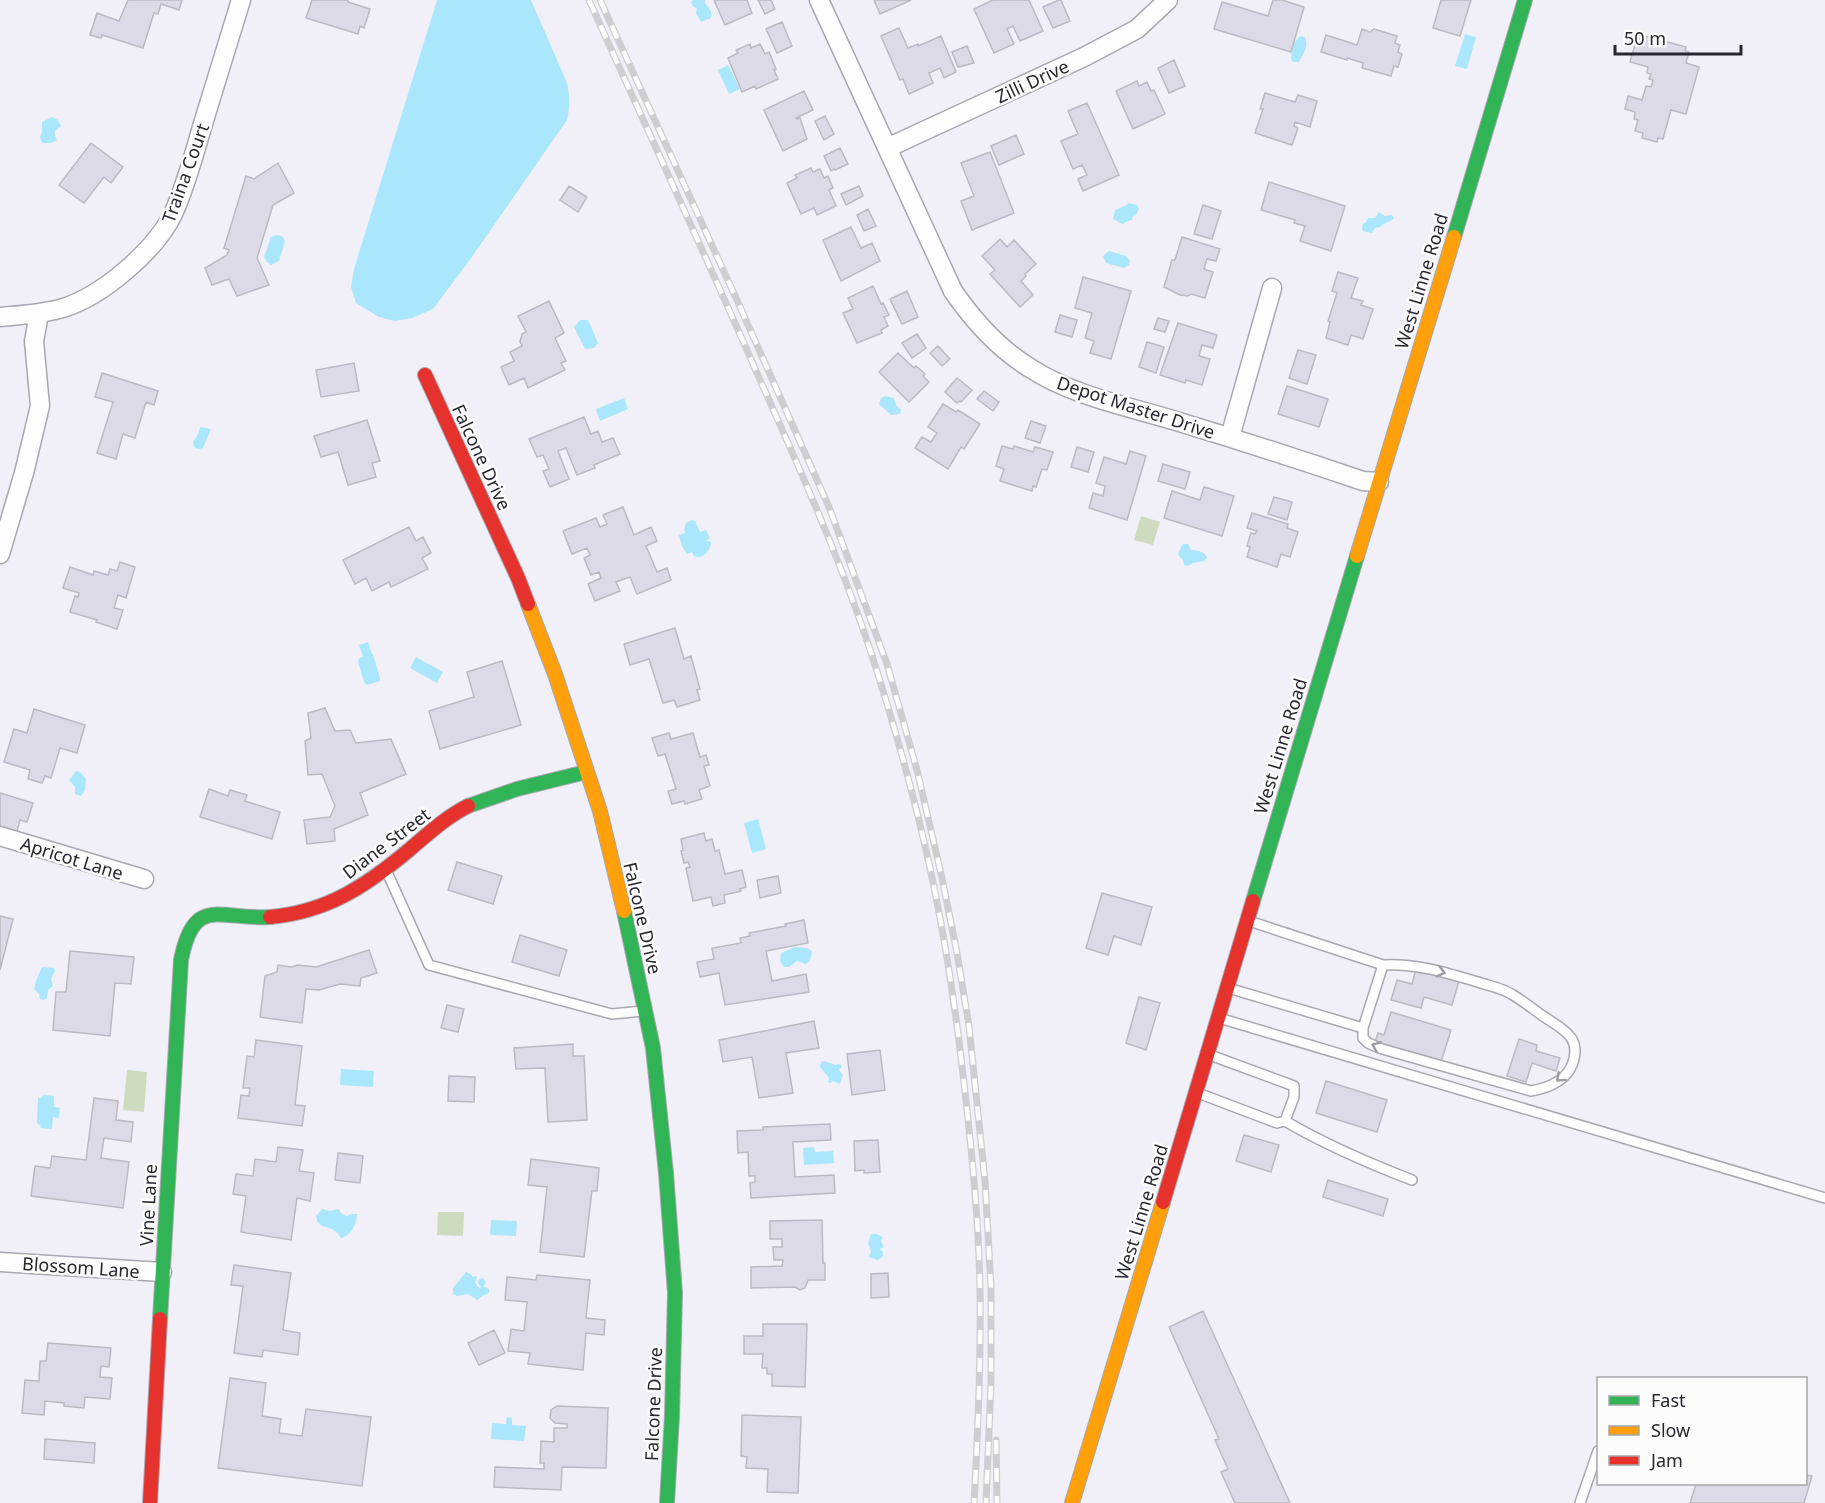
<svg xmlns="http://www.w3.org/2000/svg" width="1825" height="1503" font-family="'Noto Sans',sans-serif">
<rect width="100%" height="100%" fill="#f1f0f8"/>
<path fill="#cfdbbe" d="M1141,516L1160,522L1153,545L1134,540Z
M127,1070L147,1072L144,1112L123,1110Z
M438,1212H464L463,1236L437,1235Z"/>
<path fill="#aae6fc" d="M437,0H531L567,83C570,96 570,107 567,120L469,261L433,309L412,318L395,321L379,317L356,303L351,287L354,269Z
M693,0H705V3C709,7 713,13 711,18L701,22L696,13L697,8L693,7L691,2Z
M1465,34L1476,37L1467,69L1455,66Z
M1301,36L1305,37C1309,46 1303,55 1299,62H1293L1291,59C1292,51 1293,40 1301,36Z
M728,65L740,89L729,94L718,70Z
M52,117L58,120L61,126L55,131V136L57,140L51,143H42L40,137L42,132V122Z
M1128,203L1137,205L1139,209L1136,215L1132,217L1133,219L1122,224L1113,219L1115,210L1127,205Z
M1379,212L1385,216L1392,215L1394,218C1390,223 1384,222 1380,227L1375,228L1372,233L1363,231L1362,228L1363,224L1366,222L1368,218H1375Z
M276,235L282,236L285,241L279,261L271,265L267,262L264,257L271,237Z
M1109,251L1126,256L1130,261L1129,265L1124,268L1106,263L1103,256Z
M580,320H588L598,343L594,348L585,349L574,327Z
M885,396L894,398L896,405L901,410L900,414L891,415L879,404L881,398Z
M624,398L628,409L600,421L596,409Z
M200,427L211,429L203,448L198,449L194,447L193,442L198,434Z
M692,520L695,521L700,532L706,530L710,538L705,541H710L711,543C710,551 703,560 694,556L692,552L687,554L682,546L679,535L685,533L684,529L686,523Z
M1183,544H1188L1191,550C1196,550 1204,551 1207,557L1204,561L1193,563L1188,566L1184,565L1183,560L1179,556L1178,553Z
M368,642L372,654H373L380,678V681L367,685L364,682L358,662L359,658L363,657L359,645Z
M416,657L443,672L437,683L410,668Z
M76,771L80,772L86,779L85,790L81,796L75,794V787L69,780Z
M758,819L766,849L752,853L744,823Z
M795,947L807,948L812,951C812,955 810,962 806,964L797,961L789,967H784L780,961L781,953Z
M42,967L54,968L55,971L51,979L53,986L48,990L47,998L44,1000L40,999L39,994L34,989C36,981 38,975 42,967Z
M824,1061L836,1065L838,1064L842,1065L841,1068L839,1070L843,1075L840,1084L833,1081L830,1083L828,1082L829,1078L820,1067L821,1062Z
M341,1069L374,1071L373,1087L340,1085Z
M44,1095L54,1096V1107L60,1108L59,1118L53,1117L52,1129L40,1128L41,1126L37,1123L38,1098H41Z
M814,1147L815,1152L833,1151L834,1163L804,1165L803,1148Z
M322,1209L330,1211L338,1209L342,1214L347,1216L351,1214H357C357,1223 351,1236 341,1238C331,1221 319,1233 316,1216Z
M491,1220L517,1221L516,1236L490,1235Z
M871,1234H876L883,1237L881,1241L884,1247L880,1249L883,1252V1256L878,1260L869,1257L871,1251L868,1244Z
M466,1272L472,1275V1277L475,1276L477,1277L475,1282L479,1288L481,1287L478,1283L479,1279L483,1278L486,1283L483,1286L489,1289V1293L484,1295L477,1300L468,1294L457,1296L453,1294V1288Z
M507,1417L512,1418V1425L526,1426L524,1441L491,1439L492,1423L506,1424Z"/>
<path fill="#dcdae7" stroke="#babac2" stroke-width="1.5" d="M128,0H182L179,10L161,4L158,14L154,13L143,48L102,35L101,38L90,35L97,13L119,21Z
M312,0H348V2L370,9L364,28L360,26L358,34L306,18Z
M714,0H747L752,13L725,25Z
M758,0H771L775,9L765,14Z
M874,0H911L880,14Z
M993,0H1029L1043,31L1020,41L1013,26L1007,29L1014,44L994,53L974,9Z
M1059,0H1061L1070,21L1053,28L1043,7Z
M1273,0H1282L1304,7L1291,52L1214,29L1222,2L1268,16Z
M1441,0H1471L1460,36L1433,28Z
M782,22L792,46L777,53L766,29Z
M899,28L908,48L918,44V46L941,36L956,72L944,78L940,68L929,73L933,83L909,94L903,79L900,80L881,36Z
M1362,29L1370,32L1374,29L1397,36L1395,43L1400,45L1398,52L1402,54L1398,67L1394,66L1391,76L1362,68L1363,63L1347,58V60L1321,52L1326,35L1357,45Z
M1638,34L1686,47L1685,51L1689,52L1686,63L1699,67L1686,114L1671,110L1663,139L1658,138L1657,142L1642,138L1643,133L1635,131L1638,120L1634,119L1635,112L1625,109L1628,96L1642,100L1646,86L1651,87L1653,80L1649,79L1651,74L1647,73L1648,67L1630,62Z
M750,44L751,48L760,44L765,54L769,52L776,69L774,70L778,79L756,89L755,86L742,92L728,58L738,53L736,50Z
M967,46L974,63L958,67L952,52Z
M1174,60L1185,86L1169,93L1158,68Z
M1137,81L1139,86L1147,82L1151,91L1154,90L1165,114L1133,129L1116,91Z
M804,91L813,110L796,118L797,119L800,118L807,139L783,151L764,110Z
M1265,93L1295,102L1298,95L1317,101L1310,127L1295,122L1294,126L1298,128L1292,145L1255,133L1263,109H1260Z
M1087,103L1119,175L1083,191L1078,179L1087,175L1082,165L1073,169L1061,141L1078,134L1068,111Z
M825,116L834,134L824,140L815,121Z
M1016,135L1024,154L999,165L991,146Z
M91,143L123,167L111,183L104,177L84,203L59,185Z
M840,148L848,164L835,170L834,169L831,171L824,156Z
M990,152L1014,213L972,230L961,201L974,196L961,163Z
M278,163L294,193L273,205L257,258L269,285L237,296L229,279L212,285L205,268L227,255L229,250L224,248L246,176L254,179Z
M811,168L813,172L820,169L824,178L828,176L833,188L829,190L836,206L817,215L814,208L801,214L787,183L797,178L795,175Z
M1269,182L1345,206L1331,251L1300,241L1305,226L1294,223L1295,220L1261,210Z
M569,186L587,197L578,212L560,200Z
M859,186L863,196L846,205L841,194Z
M1203,205L1221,211L1212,239L1194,234Z
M868,209L876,226L864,231L857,215Z
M851,227L861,248L872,243L880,261L841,281L823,240Z
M1182,237L1220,249L1216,261L1207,259L1204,269L1213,272L1205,298L1191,294L1188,296L1180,295L1164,287L1172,260H1175Z
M1000,239L1007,247L1014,240L1036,264L1025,274L1026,276L1021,281L1033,295L1020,307L990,274L995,270L982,256Z
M1338,272L1358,278L1351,298L1363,301L1361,305L1373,309L1363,339L1351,335L1348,345L1326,338L1330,322L1328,321L1337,293L1332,291Z
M1083,277L1131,291L1111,359L1090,353L1094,341L1085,338L1092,313L1075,308Z
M873,286L881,304L883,303L889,315L884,317L888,326L881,330L882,333L857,343L843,313L853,309L848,298Z
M907,291L918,317L902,324L890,299Z
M549,301L564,333L555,338L566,361L561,363L565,370L528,388L524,378L509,385L501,367L514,361L510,352L522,346L520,342L522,334L526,332L518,316Z
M1060,315L1077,320L1072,337L1055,332Z
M1158,318L1169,321L1165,332L1154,329Z
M1178,323L1217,335L1213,348L1202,345L1199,356L1210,359L1202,385L1186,380L1185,383L1160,375Z
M917,334L926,348L912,358L902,343Z
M1147,342L1164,347L1156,373L1139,367Z
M938,346L950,359L942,366L930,353Z
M1298,350L1316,355L1307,384L1289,378Z
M898,353L914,368L916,366L925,374L923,376L929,382L909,402L879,372Z
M354,363L359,391L321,397L316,370Z
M102,373L158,391L154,405L146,402L135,438L123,434L116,459L97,453L113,402L95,397Z
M957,378L972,390L961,402L960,401L957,403L945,392Z
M1287,386L1328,399L1319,427L1278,414Z
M984,391L999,402L993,411L977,399Z
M943,404L956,412L958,410L980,424L964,449L961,447L948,469L915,448L922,437L931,442L937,433L928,427Z
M584,417L591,434L598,431L602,442L613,438L620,454L594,465L595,468L577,475L566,448L558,451L569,479L550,487L543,471L549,469L543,455L537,457L529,439Z
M367,420L380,461L372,463L376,477L348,485L338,452L321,457L314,436Z
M1031,421L1046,426L1040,443L1025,438Z
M1002,446L1013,449L1014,446L1033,452L1035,447L1053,452L1047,470L1042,469L1036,487L1033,486L1032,491L1000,481L1004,469L996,466Z
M1077,447L1094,452L1088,472L1071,467Z
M1130,451L1146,456L1127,520L1089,508L1093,493L1103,496L1105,486L1096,483L1104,457L1126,464Z
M1163,464L1190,472L1185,489L1158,481Z
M1204,487L1234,496L1222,536L1164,518L1172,491L1200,500Z
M1274,497L1292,502L1287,520L1268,514Z
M623,507L634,535L651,527L657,541L646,546L657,572L667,568L671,580L637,594L630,577L616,582L620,591L595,601L588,584L601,578L599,572L591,575L584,558L590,555L587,548L572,554L563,531L596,518L600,527L607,524L603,515Z
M1252,513L1288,524L1287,528L1298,532L1290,557L1281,554L1277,567L1247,557L1250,547L1247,546L1251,533L1255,534L1257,531L1247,528Z
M409,527L416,541L423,537L431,553L422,558L428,569L391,587L389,582L372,591L366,578L355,584L343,560Z
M120,562L135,567L126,598L118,595L114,608L123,610L117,629L96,622L97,620L70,612L75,596L78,597L79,593L63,588L70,567L93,575L94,571L108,575L110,569L117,571Z
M675,628L684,659L691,656L700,689L697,690L700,700L677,707L674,700L663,703L649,659L630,665L624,644Z
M502,661L521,725L440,749L429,711L474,697L467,672Z
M325,708L335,731L350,730L356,743L391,739L406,774L360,793L368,815L334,829L335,841L307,844L304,820L330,817L335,806L322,774L308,775L305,741L311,738L308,713Z
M34,709L85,725L77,753L60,748L51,778L45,776L42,783L28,779L30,770L4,762L14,729L27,733Z
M669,733L671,739L693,733L700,757L706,755L709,765L704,766L710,786L699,790L702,799L685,804L684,801L672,804L668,791L676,789L665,754L658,756L652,738Z
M209,789L228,796L230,790L247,795L245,801L280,812L272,839L200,817Z
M0,793L33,803L27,822L20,820L15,838L0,834Z
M704,833L706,841L712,839L715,851L719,850L725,874L742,870L746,887L740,889L741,891L724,895L725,903L713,906L711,897L693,901L686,868L690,867L688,862L684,863L681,851L683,850L681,839Z
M457,862L502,876L493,904L448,890Z
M778,876L781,893L760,898L757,880Z
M1102,893L1152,907L1141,945L1114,936L1108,955L1086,948Z
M0,916L13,919L0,970Z
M804,920L808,943L766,951L772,981L806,974L809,992L725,1005L719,973L700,977L697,962L714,959L712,948L741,943L740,938L750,936L749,933L786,926L785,924Z
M520,935L567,950L559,976L512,962Z
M369,950L377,973L361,978L360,986L340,984L319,990L306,989L302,1023L260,1017L265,976L277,972L278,965L291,967L298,965L316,967Z
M70,951L134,957L131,984L115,983L110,1036L53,1030L56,992H66Z
M1416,969L1459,981L1452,1005L1424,997L1421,1008L1391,1000L1397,980L1412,984Z
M1139,997L1160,1003L1146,1050L1126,1043Z
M447,1005L464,1009L458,1032L441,1028Z
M1391,1012L1451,1030L1441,1062L1375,1042L1378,1033L1384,1035Z
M814,1021L819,1048L786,1053L793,1093L759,1098L752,1057L723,1062L719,1040Z
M1519,1039L1537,1045L1536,1051L1560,1058L1556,1071L1532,1063L1526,1082L1507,1076Z
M256,1040L302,1046L295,1105L305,1106L302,1126L238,1118L241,1095L249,1096L250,1088H243L247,1056L254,1057Z
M573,1044V1056H584L587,1120L548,1122L545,1068L516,1069L514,1048Z
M880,1050L885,1090L852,1095L847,1054Z
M449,1076L475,1077L474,1102L448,1101Z
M1326,1081L1387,1100L1377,1132L1316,1113Z
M94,1098L118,1101L116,1120L133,1122L131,1142L104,1138L101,1158L129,1162L123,1208L31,1196L35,1166L50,1168L52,1156L86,1160Z
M830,1124L831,1140L793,1142L795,1177L834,1175L835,1193L751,1198L750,1183L755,1182V1176H749L748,1152L738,1153L737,1131L763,1130V1127Z
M1244,1135L1279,1145L1271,1172L1236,1161Z
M878,1140L880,1172L864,1173V1170L855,1171L854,1141Z
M278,1147L303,1150L299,1171L314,1173L310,1201L297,1198L291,1240L241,1232L246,1196L233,1194L236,1174L253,1176L255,1159L276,1162Z
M338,1153L363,1156L360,1183L335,1180Z
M531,1159L599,1168L597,1191H592L584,1257L540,1252L547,1187L528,1185Z
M1328,1180L1388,1199L1383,1216L1323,1197Z
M822,1220L823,1263H825V1280H808L805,1288L800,1290L795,1287L751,1288V1267L782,1266L783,1260H774L773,1247H782V1239H770V1221Z
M234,1265L291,1273L283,1330L300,1333L298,1355L263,1350L262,1357L234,1353L243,1286L231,1285Z
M888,1273L889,1297L871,1298V1274Z
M537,1275L590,1280L586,1318L605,1320L604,1335L586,1333L583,1370L528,1364L530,1353L508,1351L511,1329L524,1331L527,1302L505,1300L507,1277L536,1280Z
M1203,1311L1290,1503H1235L1221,1472L1228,1469L1215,1440L1219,1439L1169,1327Z
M763,1324H807L805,1387L772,1386V1374H767V1368H762L763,1354H744V1336H763Z
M494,1330L505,1353L479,1365L468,1343Z
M48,1343L111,1348L109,1367L101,1366L100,1377L112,1378L110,1399L85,1397L84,1408L64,1406V1403L45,1401L44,1415L22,1413L25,1380L39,1381L40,1361H46Z
M230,1378L266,1383L262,1416L281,1419L279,1433L302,1436L306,1409L371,1417L362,1486L218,1468Z
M557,1406L608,1408L606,1468L562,1467L561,1490L494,1487L495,1467L544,1469V1463H540L541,1441L554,1442V1428H567V1424L555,1423L550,1418L551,1410Z
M742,1415L801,1417L798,1493L767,1492L768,1469L746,1468L747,1457L741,1456Z
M45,1439L95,1443L94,1463L44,1459Z
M1806,1475L1812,1476L1804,1503H1690L1696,1484H1806Z"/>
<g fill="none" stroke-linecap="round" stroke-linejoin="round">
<g stroke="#a9a7b0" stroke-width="12">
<path id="lane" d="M386,870L429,965L612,1014L643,1011
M1228,988L1363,1028L1383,965L1249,921
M1219,1018L1825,1198
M1363,1028V1038L1368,1043L1382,1049L1531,1091C1548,1088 1565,1082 1572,1065C1583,1037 1562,1029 1543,1016C1533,1009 1523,1001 1513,995C1503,988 1489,986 1478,982C1447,973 1416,963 1383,965
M1198,1093L1277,1123L1285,1121L1294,1097V1086L1210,1055
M1285,1121C1326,1145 1368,1163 1412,1180
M1580,1503L1598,1451"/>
</g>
<g stroke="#a9a7b0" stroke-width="21">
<path id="street" d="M819,0L953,291C973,320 999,349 1030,368C1073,396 1127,406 1176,421C1239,440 1301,460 1363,481L1379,482
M887,148L1084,57L1137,29L1168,0
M0,317C21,315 43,314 63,308C102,296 155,251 173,214C185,188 194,155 202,127C215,85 228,42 241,0
M1230,437L1272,288
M0,554L24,473L40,406L34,341L39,314
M0,836L144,879
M0,1262L162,1272"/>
</g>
<g stroke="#a9a7b0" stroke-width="16">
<path id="fast" d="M1454,237L1525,0
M468,806L517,789L586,772
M1253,901L1357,556
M624,911L653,1048L666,1173L675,1293L672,1416L667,1503
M160,1319L181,960C194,894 220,920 270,917"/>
</g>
<g stroke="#a9a7b0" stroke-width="16">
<path id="slow" d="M1357,556L1454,237
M528,604L555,674L600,811L624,911
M1072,1503L1163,1202"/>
</g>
<g stroke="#a9a7b0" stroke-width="16">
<path id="jam" d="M425,375L518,578L528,604
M270,917C327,912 366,886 409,850C428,834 446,817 468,806
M1163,1202L1253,901
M150,1503L160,1319"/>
</g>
<use href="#lane" stroke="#fdfdfe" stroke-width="9"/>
<use href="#street" stroke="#fdfdfe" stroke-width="18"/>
<use href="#fast" stroke="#30b455" stroke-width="14"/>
<use href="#slow" stroke="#ff9f0a" stroke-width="14"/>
<use href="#jam" stroke="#e5322d" stroke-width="14"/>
<g stroke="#ceced0" stroke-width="7">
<path id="rail" d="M589,0C646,127 705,254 761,382C803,476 845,570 876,668C898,738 918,810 933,882C948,954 958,1027 966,1101C973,1163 979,1226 980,1290C981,1361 978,1432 974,1503
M600,0L736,298L829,507L887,664L917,770L942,878L957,953L969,1026L985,1181L991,1287V1384L986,1503
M996,1440L997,1503"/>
</g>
<use href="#rail" stroke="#fcfcfc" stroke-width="4.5" stroke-dasharray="14" stroke-linecap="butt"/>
</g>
<defs><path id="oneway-chevron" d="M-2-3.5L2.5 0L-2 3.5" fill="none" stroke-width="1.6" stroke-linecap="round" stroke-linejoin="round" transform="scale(1.5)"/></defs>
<g stroke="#9d9ca1">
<use href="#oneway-chevron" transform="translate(1441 972) rotate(15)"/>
<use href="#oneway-chevron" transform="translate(1376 1046) rotate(-158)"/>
<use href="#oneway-chevron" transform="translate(1560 1078) rotate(138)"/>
</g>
<g text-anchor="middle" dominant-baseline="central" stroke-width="5" stroke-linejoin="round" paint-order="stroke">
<g font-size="18" fill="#282630" stroke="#fcfcfc">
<text transform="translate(1032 81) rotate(-25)">Zilli Drive</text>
<text transform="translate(185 173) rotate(-70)">Traina Court</text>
<text transform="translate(1421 281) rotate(-73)">West Linne Road</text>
<text transform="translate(1136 407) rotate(18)">Depot Master Drive</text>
<text transform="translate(482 457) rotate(65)">Falcone Drive</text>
<text transform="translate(1280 746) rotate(-73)">West Linne Road</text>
<text transform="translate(386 843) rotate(-37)">Diane Street</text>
<text transform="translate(72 858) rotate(17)">Apricot Lane</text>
<text transform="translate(643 918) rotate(77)">Falcone Drive</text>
<text transform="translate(148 1205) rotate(-87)">Vine Lane</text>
<text transform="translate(1141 1212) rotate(-73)">West Linne Road</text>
<text transform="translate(81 1267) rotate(4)">Blossom Lane</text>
<text transform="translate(653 1404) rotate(-88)">Falcone Drive</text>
</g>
</g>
<rect x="1597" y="1377" width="210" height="108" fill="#fcfcfc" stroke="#a7a6aa" stroke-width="1.5"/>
<rect x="1609" y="1396" width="30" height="9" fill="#30b455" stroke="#a7a6aa" stroke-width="1.5"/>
<text x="1651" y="1407" font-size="18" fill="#282630">Fast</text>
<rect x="1609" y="1426" width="30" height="9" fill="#ff9f0a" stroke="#a7a6aa" stroke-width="1.5"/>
<text x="1651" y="1437" font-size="18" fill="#282630">Slow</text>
<rect x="1609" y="1456" width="30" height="9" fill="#e5322d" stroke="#a7a6aa" stroke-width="1.5"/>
<text x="1651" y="1467" font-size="18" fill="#282630">Jam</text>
<path d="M1615 45v9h126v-9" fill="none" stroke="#282630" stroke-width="3"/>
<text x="1624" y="45" font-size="18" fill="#282630" stroke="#fcfcfc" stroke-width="4.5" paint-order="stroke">50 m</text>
</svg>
